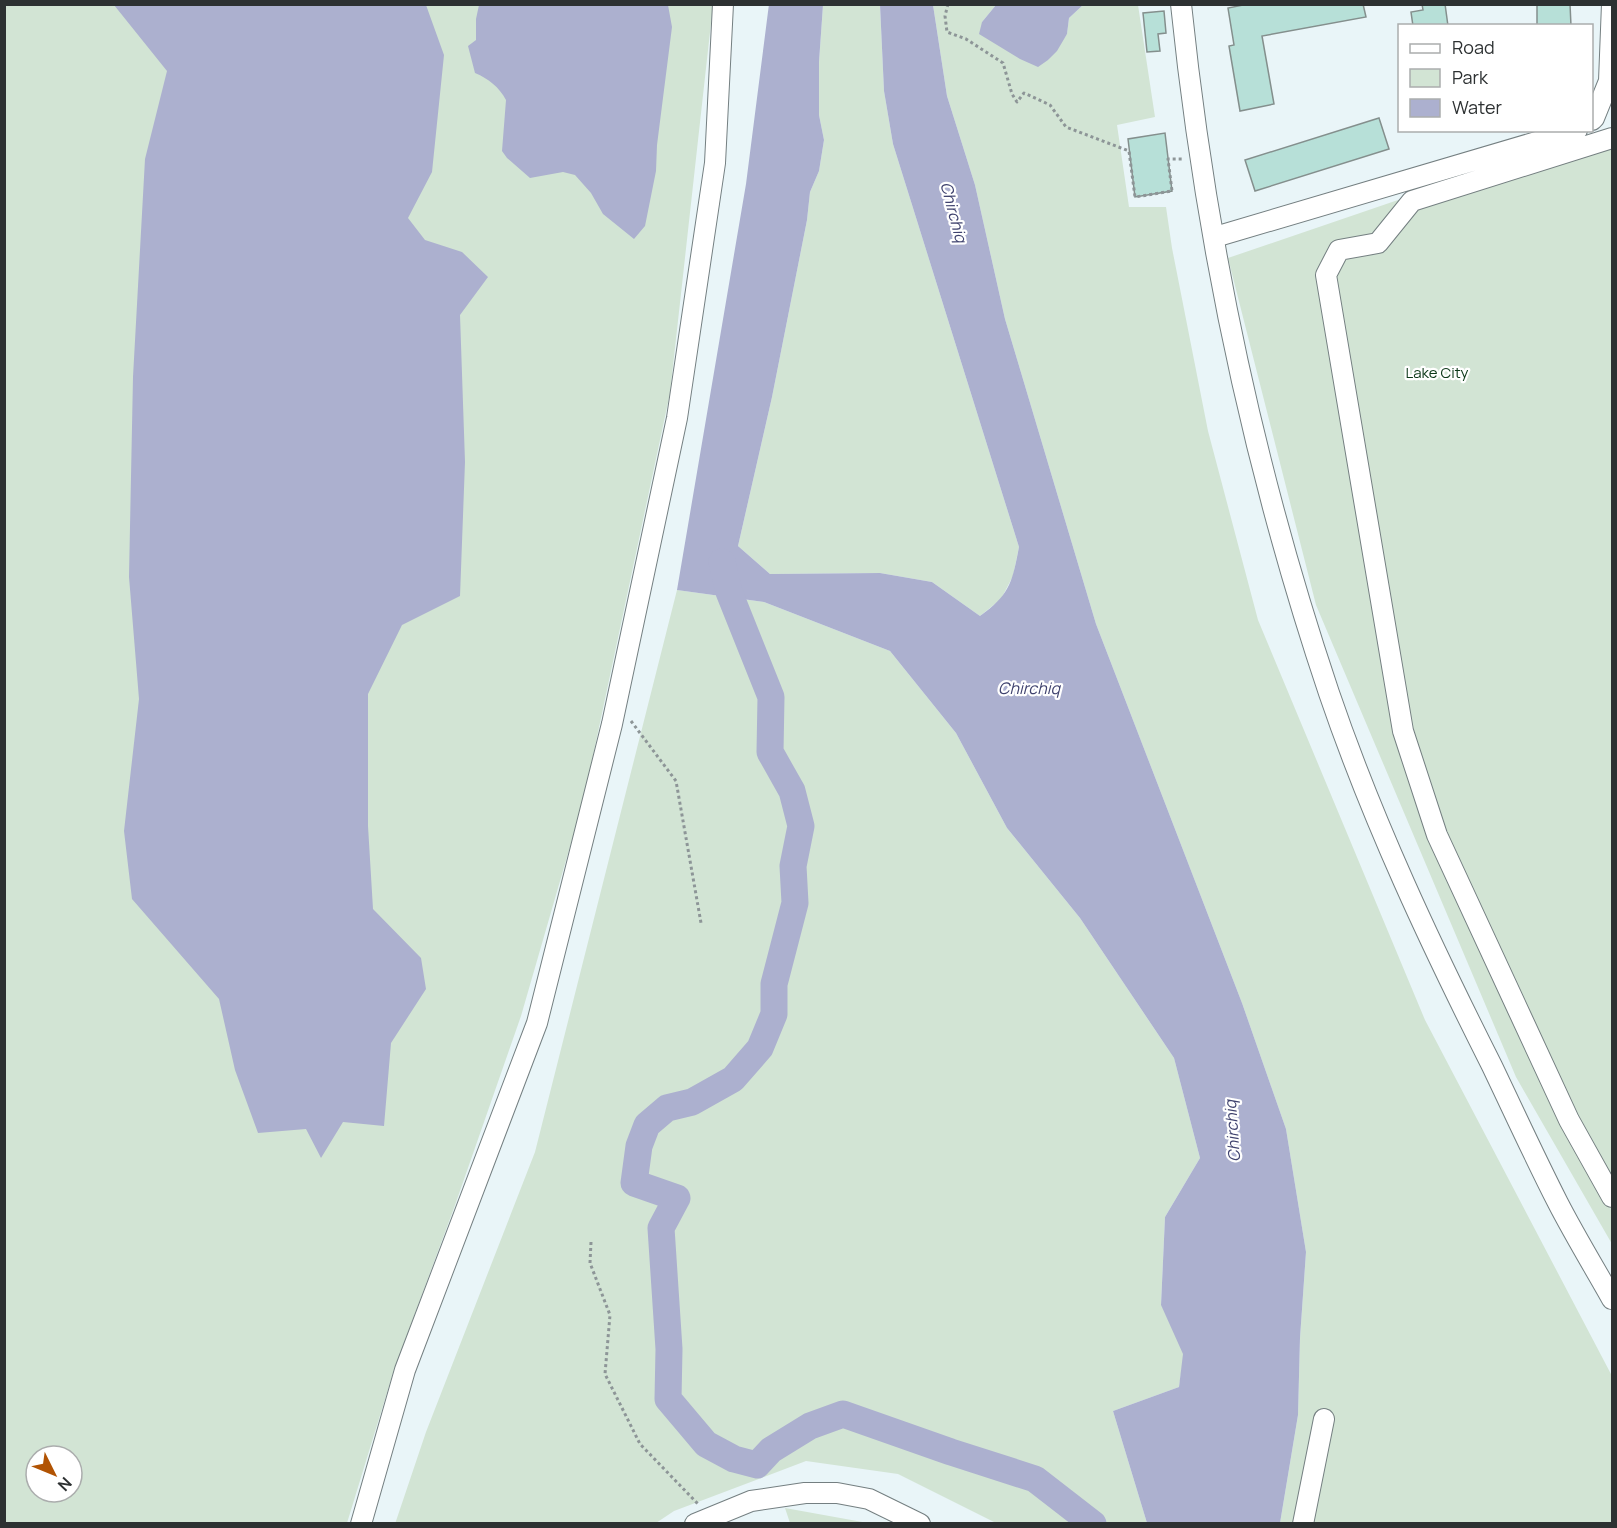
<svg xmlns="http://www.w3.org/2000/svg" width="1617" height="1528" font-family="Manrope,sans-serif">
<rect width="100%" height="100%" fill="#e9f5f8"/>
<path fill="#d2e4d4" fill-rule="evenodd" d="M5,5H713L670,393L584,798L521,1016L454,1208L393,1373L347,1523L5,1524ZM36,1456H72V1492H36Z
M823,5H880L884,91L893,144L1019,547L1013,576L1001,599L980,616L932,582L880,573L770,574L738,546L772,397L807,220L810,192L819,171L824,140L819,115V62Z
M933,5H996L982,22L1048,60L1067,34L1069,18L1083,5H1138L1155,117L1117,125L1129,207H1166L1172,248L1208,431L1258,620L1425,1020L1612,1376V1523H1280L1298,1415L1300,1338L1306,1252L1286,1129L1242,1003L1096,624L1005,319L975,185L947,96Z
M1612,127V1244L1516,1077L1316,605L1228,258Z
M677,590L764,602L890,651L956,733L1007,828L1080,918L1174,1058L1200,1158L1165,1217L1161,1304L1184,1354L1179,1387L1113,1411L1147,1523H996L898,1474L806,1461L674,1511L656,1523L395,1524L426,1432L535,1152Z
M785,1508L868,1523H790Z"/>
<path fill="#acb0cf" d="M769,4L823,5L819,62V115L824,140L819,171L810,192L807,220L772,397L738,546L770,574L880,573L932,582L980,616C1010,594 1012,583 1019,547L893,144L884,91L880,5H933L947,96L975,185L1005,319L1096,624L1242,1003L1286,1129L1306,1252L1300,1338L1298,1415L1280,1523H1147L1113,1411L1179,1387L1183,1354L1161,1305L1165,1217L1200,1158L1174,1058L1080,918L1007,828L956,733L890,651L764,602L677,590L746,184Z
M114,5H426L444,55L432,172L408,218L425,240L462,252L488,277L460,315L465,462L460,596L402,625L368,694V826L373,909L421,958L426,989L391,1043L384,1126L343,1122L321,1158L306,1129L258,1133L235,1070L219,999L132,899L124,831L139,699L129,577L133,377L145,159L167,71Z
M479,5H668L672,27L657,145L656,171L645,226L634,239L603,214L591,193L575,175L563,172L530,178L507,158L502,151L506,100C499,87 489,79 475,73L468,46L476,40V19Z
M996,5V4L1083,5L1069,18L1067,34L1057,51L1048,60L1038,67L1020,59L979,34L982,22Z"/>
<g fill="none" stroke-linecap="round" stroke-linejoin="round">
<path stroke="#acb0cf" stroke-width="27" d="M722,562L729,592L771,697L770,752L792,791L801,826L793,866L795,903L774,984V1014L760,1048L733,1079L692,1102L667,1108L647,1125L639,1146L634,1183L677,1198L661,1228L669,1349L668,1399L706,1444L734,1459L757,1465L771,1450L810,1426L843,1414L951,1452L1035,1479L1093,1524"/>
</g>
<path fill="#b7e0d8" stroke="#848f8d" stroke-width="1.5" d="M1248,4H1363L1366,17L1262,36L1274,104L1240,111L1229,46L1234,45L1228,8Z
M1422,4H1445L1448,26H1413L1411,12L1423,10Z
M1537,4H1570L1571,26H1537Z
M1164,11L1166,33L1158,34L1160,51L1147,52L1143,13Z
M1379,118L1389,149L1255,191L1245,160Z
M1165,133L1172,191L1135,197L1128,139Z"/>
<g fill="none" stroke-linecap="round" stroke-linejoin="round">
<g stroke="#747f81" stroke-width="22">
<path id="minor" d="M1181,4C1205,238 1254,470 1329,693C1373,822 1431,945 1492,1066C1514,1112 1535,1158 1558,1203C1575,1236 1594,1267 1612,1299
M1592,120L1594,118L1609,81L1612,4
M1612,138L1412,201L1378,243L1339,250L1326,275L1403,731L1437,835L1569,1120L1612,1197
M1215,237L1577,130
M361,1524L405,1370L537,1023L612,724L677,418L715,163L723,4
M695,1524L751,1501L805,1493H837L869,1499L920,1524
M1303,1524L1324,1419"/>
</g>
<path stroke="#8d9597" stroke-width="3" stroke-dasharray="3 3" stroke-linecap="butt" d="M948,4L945,16L947,32L966,39L1003,63L1012,94L1017,102L1024,93L1050,105L1066,127L1129,151L1135,197L1172,191L1168,159H1184
M631,721L676,781L701,923
M591,1242L590,1263L610,1315L605,1374L640,1444L698,1504"/>
<use href="#minor" stroke="#fff" stroke-width="20"/>
</g>
<g text-anchor="middle" dominant-baseline="central" stroke-width="4.5" stroke-linejoin="round" paint-order="stroke">
<g font-size="15" fill="#0c3818" stroke="#fff">
<text x="1437" y="372">Lake City</text>
</g>
<g font-size="16" font-style="italic" fill="#3f426e" stroke="#fff">
<text transform="translate(954 212) rotate(75)">Chirchiq</text>
<text x="1029" y="688">Chirchiq</text>
<text transform="translate(1232 1131) rotate(-94)">Chirchiq</text>
</g>
</g>
<rect width="1617" height="1528" fill="none" stroke="#2d3132" stroke-width="12"/>
<rect x="1398" y="24" width="195" height="108" fill="#ffffff" stroke="#abadad" stroke-width="1.5"/>
<rect x="1410" y="44" width="30" height="9" fill="#ffffff" stroke="#abadad" stroke-width="1.5"/>
<text x="1452" y="54" font-size="18" fill="#2d3132">Road</text>
<rect x="1410" y="69" width="30" height="18" fill="#d2e4d4" stroke="#abadad" stroke-width="1.5"/>
<text x="1452" y="84" font-size="18" fill="#2d3132">Park</text>
<rect x="1410" y="99" width="30" height="18" fill="#acb0cf" stroke="#abadad" stroke-width="1.5"/>
<text x="1452" y="114" font-size="18" fill="#2d3132">Water</text>
<g transform="translate(54 1474) rotate(133)"><circle r="28" fill="#ffffff" stroke="#abadad" stroke-width="1.5"/>
<path d="M0-4.5L10 22L0 15L-10 22Z" fill="#b15303"/>
<text y="-9" font-size="16" font-weight="bold" text-anchor="middle" fill="#2d3132">N</text>
</g>
</svg>
